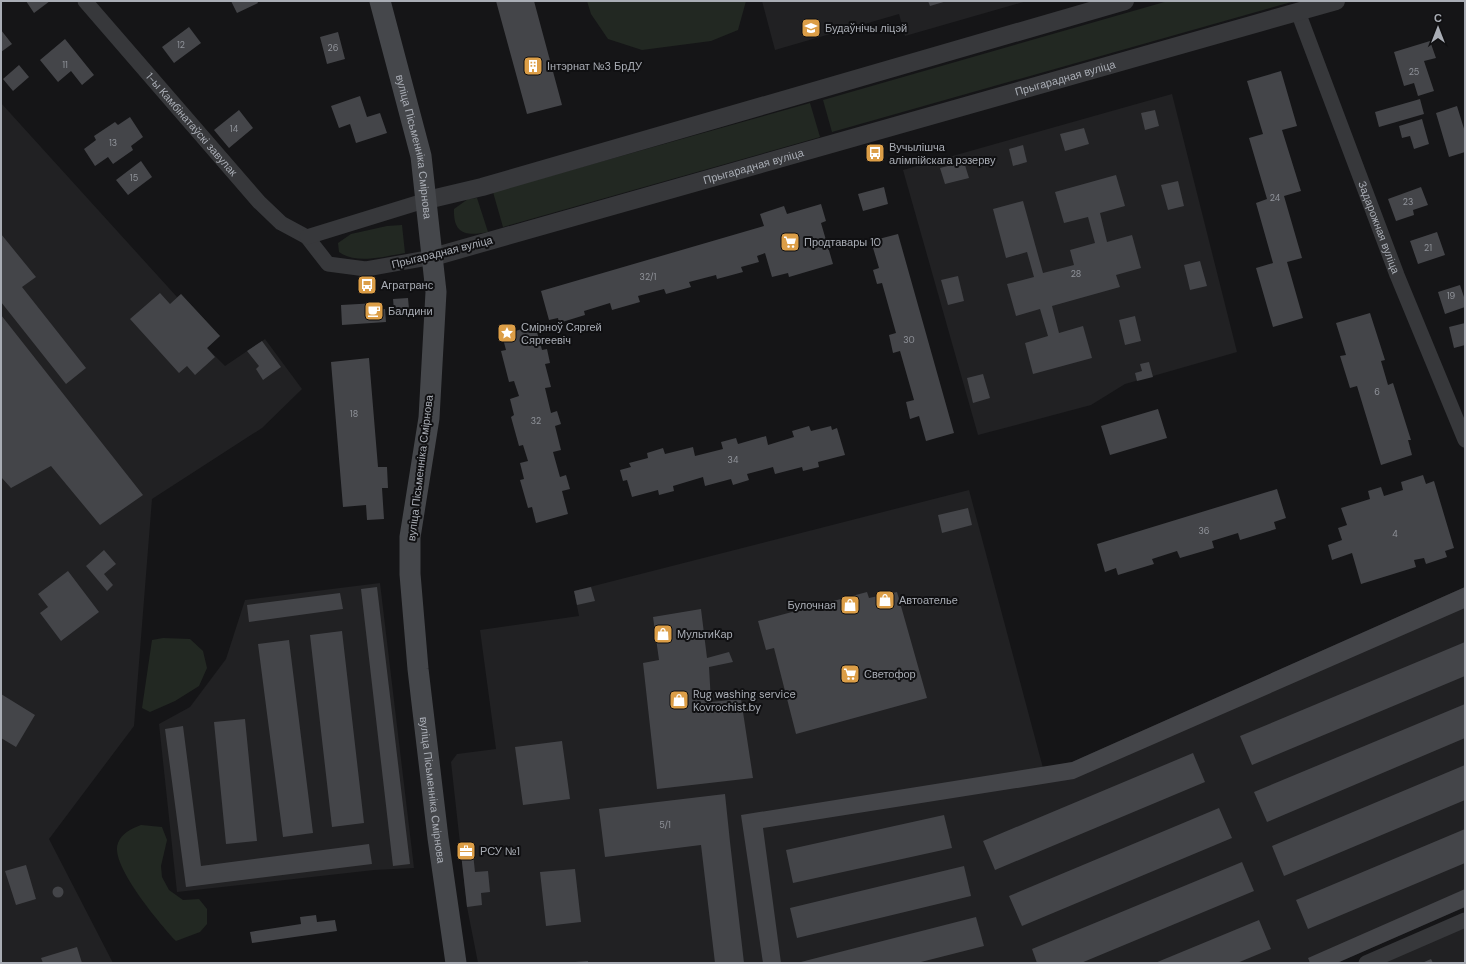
<svg xmlns="http://www.w3.org/2000/svg" width="1466" height="964" font-family="'DM Sans',sans-serif">
<rect width="100%" height="100%" fill="#151517"/>
<path fill="#212123" d="M762,1H1027L905,36L899,14L775,50Z
M1172,94L1237,352L1125,384L1091,405L978,435L903,170Z
M1,103L177,297L181,294L220,336L207,348L225,366L265,339L302,389L262,428L152,499L134,726L49,839L113,963H1Z
M969,490L1043,768L1072,762L1465,587V907L1337,963H478L467,907L451,762L457,754L496,749L480,630L579,616L574,591Z
M380,583L414,868L374,870L177,892L159,724L190,707L226,659L245,600Z
M1465,927V963H1382Z"/>
<path fill="#222822" d="M587,1H746L738,30L711,41L642,50L608,39L591,14Z
M1168,1H1295L832,132L823,100Z
M810,103L820,137L503,227L493,192Z
M477,198L488,232C467,236 453,235 454,209L468,199Z
M402,225L405,253C385,256 357,265 339,252L338,243L351,234L387,226Z
M163,638L190,639L203,651L207,668L199,686L175,701L150,712L142,708L152,640Z
M141,825L162,827L167,840L161,866L162,877L169,890L183,900L199,899L207,909V924L200,932L176,941C161,925 109,864 118,843C122,833 131,829 141,825Z"/>
<path fill="#444549" d="M26,1H50L34,13Z
M231,1H257L258,3L237,13Z
M496,1H534L562,105L527,114Z
M928,1H947L930,6Z
M189,27L201,43L174,63L162,47Z
M1,30L12,44L1,52Z
M338,32L345,59L327,64L320,37Z
M65,39L94,75L82,85L71,71L58,82L40,60Z
M1430,41L1436,58L1424,61L1434,91L1418,96L1414,83L1404,86L1394,52Z
M19,65L29,77L13,91L3,79Z
M1281,71L1297,126L1282,130L1301,191L1284,196L1302,258L1287,262L1303,318L1273,327L1256,268L1273,263L1256,203L1267,199L1249,138L1263,134L1247,81Z
M360,96L367,117L380,113L387,133L356,143L350,124L339,128L331,106Z
M1420,99L1424,114L1379,127L1375,112Z
M1457,106L1465,132V152L1449,157L1436,113Z
M239,110L253,128L229,148L214,130Z
M1155,110L1159,126L1145,130L1141,113Z
M130,117L143,137L131,146L133,150L113,164L108,157L95,166L84,149L96,140L94,136L115,122L118,125Z
M1422,119L1429,144L1414,149L1410,136L1402,138L1399,126Z
M1084,128L1089,144L1065,151L1060,134Z
M1023,145L1027,162L1013,166L1009,149Z
M141,161L152,177L128,195L116,180Z
M964,162L969,178L945,184L940,168Z
M1116,175L1125,206L1100,213L1107,242L1132,235L1141,268L1116,275L1120,287L1052,306L1059,333L1083,326L1092,358L1033,374L1025,343L1048,336L1040,309L1016,316L1007,284L1034,277L1027,252L1006,258L993,209L1023,201L1043,273L1074,265L1070,250L1095,243L1088,217L1064,223L1055,192Z
M1178,181L1184,206L1168,210L1161,185Z
M884,187L888,204L863,211L858,194Z
M1421,187L1428,205L1413,210L1414,215L1396,221L1388,199Z
M821,204L826,221L821,223L833,264L789,277L788,273L772,277L765,253L757,256L759,262L741,267L743,272L717,279L716,275L689,282L691,287L666,294L664,289L638,296L640,302L612,310L610,303L584,311L585,315L559,323L558,318L549,320L541,291L764,226L760,214L784,206L787,214Z
M1437,232L1445,255L1418,264L1410,241Z
M1,234L36,277L22,287L86,368L66,384L1,302Z
M898,234L954,433L926,441L919,416L910,419L906,402L914,400L900,351L893,353L889,335L896,333L882,283L877,284L873,270L879,268L871,241Z
M1200,261L1207,286L1190,290L1184,265Z
M958,276L964,301L948,305L941,280Z
M1460,285L1465,300V307L1445,314L1438,292Z
M160,293L170,304L181,294L220,336L207,348L215,357L195,375L187,366L179,373L130,319Z
M408,298L409,309L394,310L393,299Z
M377,303L378,310L385,309L386,322L342,325L341,305Z
M1370,313L1385,360L1381,361L1388,385L1393,383L1411,440H1408L1412,455L1381,465L1357,386L1350,388L1340,356L1346,355L1336,323Z
M1,315L143,495L100,525L51,466L11,488L1,477Z
M1135,316L1141,341L1125,345L1119,320Z
M1465,323V345L1454,348L1449,327Z
M535,325L542,350L547,349L550,363L545,364L551,387L545,388L551,413L557,411L561,424L555,426L561,450L553,452L560,477L566,475L570,489L562,491L568,514L536,523L532,507L528,508L520,480L524,479L520,463L528,461L523,445L519,446L511,417L514,415L510,399L519,396L514,381L509,382L501,351L506,350L502,335Z
M262,341L281,367L263,380L256,369L259,366L247,351Z
M369,358L378,467H387L388,488H382L384,519L367,520L366,505L343,507L331,362Z
M1149,362L1153,377L1137,381L1135,373L1142,371L1140,364Z
M983,374L990,398L973,403L967,378Z
M1158,409L1167,438L1110,455L1101,426Z
M809,426L811,431L831,426L832,430L837,428L845,455L818,462L819,467L803,471L802,467L775,474L773,467L747,474L749,480L733,485L731,479L705,486L703,477L673,486L674,491L659,495L658,490L632,497L627,480L623,481L620,470L631,467L629,463L648,458L647,453L663,448L665,454L693,447L695,456L723,449L721,442L736,438L738,444L766,436L768,445L794,437L792,431Z
M1423,475L1426,484L1434,481L1454,548L1445,551L1447,557L1426,564L1424,558L1414,560L1416,567L1361,584L1352,553L1332,560L1328,545L1342,540L1338,528L1347,525L1341,508L1370,499L1368,491L1381,487L1384,496L1403,490L1401,482Z
M1277,489L1286,518L1274,522L1276,529L1240,540L1238,533L1212,541L1214,548L1180,558L1177,551L1152,559L1154,564L1118,575L1116,568L1105,572L1097,544Z
M968,508L972,525L942,533L938,515Z
M104,550L116,564L104,574L113,585L107,591L86,566Z
M68,571L99,612L61,641L40,613L48,607L38,594Z
M377,587L410,864L393,866L361,589Z
M591,587L595,601L577,605L574,591Z
M1465,587V608L1074,779L763,828L781,963H763L741,815L1072,762Z
M867,592L869,598L897,592L927,698L796,734L774,648L766,650L758,621Z
M340,593L343,609L249,622L247,605Z
M701,609L707,658L729,652L733,662L709,667L711,702L741,699L753,778L657,789L643,663L659,660L653,617Z
M342,631L364,823L332,827L310,635Z
M289,640L313,833L283,837L258,644Z
M1465,642V676L1252,765L1240,736Z
M1,694L35,715L16,747L1,738Z
M1465,704V738L1267,822L1254,792Z
M245,719L257,841L226,844L214,722Z
M183,726L201,866L369,844L372,864L186,887L165,729Z
M562,741L570,799L523,805L515,747Z
M1193,753L1205,782L995,870L983,841Z
M1465,765V800L1284,876L1272,846Z
M725,794L730,842L744,963H715L701,845L605,857L599,809Z
M1219,808L1232,838L1022,926L1009,896Z
M944,815L952,848L793,883L786,850Z
M1465,829V863L1308,929L1296,900Z
M472,844L475,872L488,871L490,892L481,893L482,905L467,907L460,845Z
M1242,862L1254,891L1081,963H1037L1032,949Z
M26,865L36,899L16,905L5,871Z
M964,866L971,896L797,938L790,908Z
M575,869L581,922L546,926L540,872Z
M52.5 892a5.5 5.5 0 1 1 11 0a5.5 5.5 0 1 1-11 0Z
M1465,889V907L1337,963H1310L1308,958Z
M316,915L317,922L335,920L337,931L252,943L250,932L301,924L300,917Z
M976,917L984,946L917,963H797Z
M1259,920L1271,949L1237,963H1155Z
M77,947L82,963H43L41,958Z
M1431,959L1433,963H1422Z
M588,961V963H575V962Z"/>
<g fill="none" stroke-linecap="round" stroke-linejoin="round">
<g stroke="#37383b" stroke-width="15">
<path id="s1" d="M85,1L259,202L281,223L307,237L328,264L366,269L433,257"/>
<path id="s2" d="M1298,12L1397,275L1465,440"/>
<path d="M307,237L427,200"/>
<path d="M1366,963L1465,920"/>
</g>
<g stroke="#37383b" stroke-width="18">
<path d="M427,200L482,187L1125,1"/>
<path id="s3" d="M433,257L1336,1"/>
</g>
<path stroke="#45474b" stroke-width="21" id="s4" d="M380,1L421,156L436,292L429,418L410,537V574L418,669L438,838L456,963"/>
</g>
<defs>
<g id="school-square" transform="scale(1)"><rect x="-9" y="-9" width="18" height="18" rx="4" fill="#dc9e47" stroke="#101012"/><path d="M0-5L7-2L0 1L-7-2ZM-4 1L0 2.5L4 1V4Q0 6-4 4Z" fill="#fff"/></g>
<g id="building-square" transform="scale(1)"><rect x="-9" y="-9" width="18" height="18" rx="4" fill="#dc9e47" stroke="#101012"/><path d="M-4-6H4V6H1V3H-1V6H-4ZM-2.5-4.3h1.7v1.8h-1.7ZM.8-4.3h1.7v1.8H.8ZM-2.5-1h1.7V.8h-1.7ZM.8-1h1.7V.8H.8Z" fill="#fff"/></g>
<g id="bus-square" transform="scale(1)"><rect x="-9" y="-9" width="18" height="18" rx="4" fill="#dc9e47" stroke="#101012"/><path d="M-5-6H5V4H4V6H2V4H-2V6H-4V4H-5ZM-3.5-4V0h7V-4ZM-3.5 1.2v1.5H-2V1.2ZM2 1.2v1.5H3.5V1.2Z" fill="#fff"/></g>
<g id="supermarket-square" transform="scale(1)"><rect x="-9" y="-9" width="18" height="18" rx="4" fill="#dc9e47" stroke="#101012"/><path d="M-6-5.5h2.5l.6 2H6L4.5 2H-2.5L-4.4-4H-6ZM-1.5 3.2a1.3 1.3 0 1 0 .1 0ZM3 3.2a1.3 1.3 0 1 0 .1 0Z" fill="#fff"/></g>
<g id="cafe-square" transform="scale(1)"><rect x="-9" y="-9" width="18" height="18" rx="4" fill="#dc9e47" stroke="#101012"/><path d="M-5.5-4.5H6V0H3Q3 3.5 0 3.5H-2.5Q-5.5 3.5-5.5 0ZM3-3.2v2h1.7v-2ZM-6 4.5H4V6H-6Z" fill="#fff"/></g>
<g id="sight-square" transform="scale(1)"><rect x="-9" y="-9" width="18" height="18" rx="4" fill="#dc9e47" stroke="#101012"/><path d="M0-6L1.8-2.2L6-1.7L2.9 1.2L3.7 5.4L0 3.3L-3.7 5.4L-2.9 1.2L-6-1.7L-1.8-2.2Z" fill="#fff"/></g>
<g id="shop-square" transform="scale(1)"><rect x="-9" y="-9" width="18" height="18" rx="4" fill="#dc9e47" stroke="#101012"/><path d="M-5-2.5h2.3a2.7 3.5 0 0 1 5.4 0H5L5.5 6h-11ZM-1.5-2.5h3a1.5 2.3 0 0 0-3 0Z" fill="#fff"/></g>
<g id="office-square" transform="scale(1)"><rect x="-9" y="-9" width="18" height="18" rx="4" fill="#dc9e47" stroke="#101012"/><path d="M-6-3h4V-5.5h4V-3h4V5H-6ZM-1-4.5V-3h2v-1.5ZM-6 0V1H6V0Z" fill="#fff"/></g>
</defs>
<g fill-rule="evenodd">
<use href="#school-square" x="811" y="28"/>
<use href="#building-square" x="533" y="66"/>
<use href="#bus-square" x="875" y="153"/>
<use href="#supermarket-square" x="790" y="242"/>
<use href="#bus-square" x="367" y="285"/>
<use href="#cafe-square" x="374" y="311"/>
<use href="#sight-square" x="507" y="333"/>
<use href="#shop-square" x="885" y="600"/>
<use href="#shop-square" x="850" y="605"/>
<use href="#shop-square" x="663" y="634"/>
<use href="#supermarket-square" x="850" y="674"/>
<use href="#shop-square" x="679" y="700"/>
<use href="#office-square" x="466" y="851"/>
</g>
<g text-anchor="middle" dominant-baseline="central" stroke-width="4" stroke-linejoin="round" paint-order="stroke">
<g font-size="9" fill="#90939a">
<text x="181" y="45">12</text>
<text x="333" y="48">26</text>
<text x="65" y="65">11</text>
<text x="1414" y="72">25</text>
<text x="234" y="129">14</text>
<text x="113" y="143">13</text>
<text x="134" y="178">15</text>
<text x="1275" y="198">24</text>
<text x="1408" y="202">23</text>
<text x="1428" y="248">21</text>
<text x="1076" y="274">28</text>
<text x="648" y="277">32/1</text>
<text x="1451" y="296">19</text>
<text x="909" y="340">30</text>
<text x="1377" y="392">6</text>
<text x="354" y="414">18</text>
<text x="536" y="421">32</text>
<text x="733" y="460">34</text>
<text x="1204" y="531">36</text>
<text x="1395" y="534">4</text>
<text x="665" y="825">5/1</text>
</g>
<g font-size="11" fill="#a9adb5" stroke="#101012" text-anchor="start">
<text x="825" y="28">Будаўнічы ліцэй</text>
<text x="547" y="66">Інтэрнат №3 БрДУ</text>
<text x="889" y="147">Вучылішча<tspan x="889" dy="13">алімпійскага рэзерву</tspan></text>
<text x="804" y="242">Продтавары 10</text>
<text x="381" y="285">Агратранс</text>
<text x="388" y="311">Балдини</text>
<text x="521" y="327">Смірноў Сяргей<tspan x="521" dy="13">Сяргеевіч</tspan></text>
<text x="899" y="600">Автоателье</text>
<text x="836" y="605" text-anchor="end">Булочная</text>
<text x="677" y="634">МультиКар</text>
<text x="864" y="674">Светофор</text>
<text x="693" y="694">Rug washing service<tspan x="693" dy="13">Kovrochist.by</tspan></text>
<text x="480" y="851">РСУ №1</text>
</g>
<g font-size="11" fill="#a9adb5" stroke="#101012">
<text stroke="none"><textPath href="#s3" startOffset="657">Прыгарадная вуліца</textPath></text>
<text stroke="none"><textPath href="#s1" startOffset="163">1-ы Камбінатаўскі завулак</textPath></text>
<text stroke="none"><textPath href="#s4" startOffset="150">вуліца Пісьменніка Смірнова</textPath></text>
<text stroke="none"><textPath href="#s3" startOffset="333">Прыгарадная вуліца</textPath></text>
<text stroke="none"><textPath href="#s2" startOffset="230">Задарожная вуліца</textPath></text>
<text transform="translate(442 252) rotate(-14)">Прыгарадная вуліца</text>
<text transform="translate(420 468) rotate(-83)">вуліца Пісьменніка Смірнова</text>
<text stroke="none"><textPath href="#s4" startOffset="798">вуліца Пісьменніка Смірнова</textPath></text>
</g>
</g>
<rect width="1466" height="964" fill="none" stroke="#a9adb5" stroke-width="4"/>
<g transform="translate(1438 28)" stroke="#101012" stroke-width="3" paint-order="stroke">
<path d="M0-3L7 15L0 10L-7 15Z" fill="#a9adb5"/>
<text y="-6" font-size="11" font-weight="bold" text-anchor="middle" fill="#a9adb5">С</text>
</g>
</svg>
